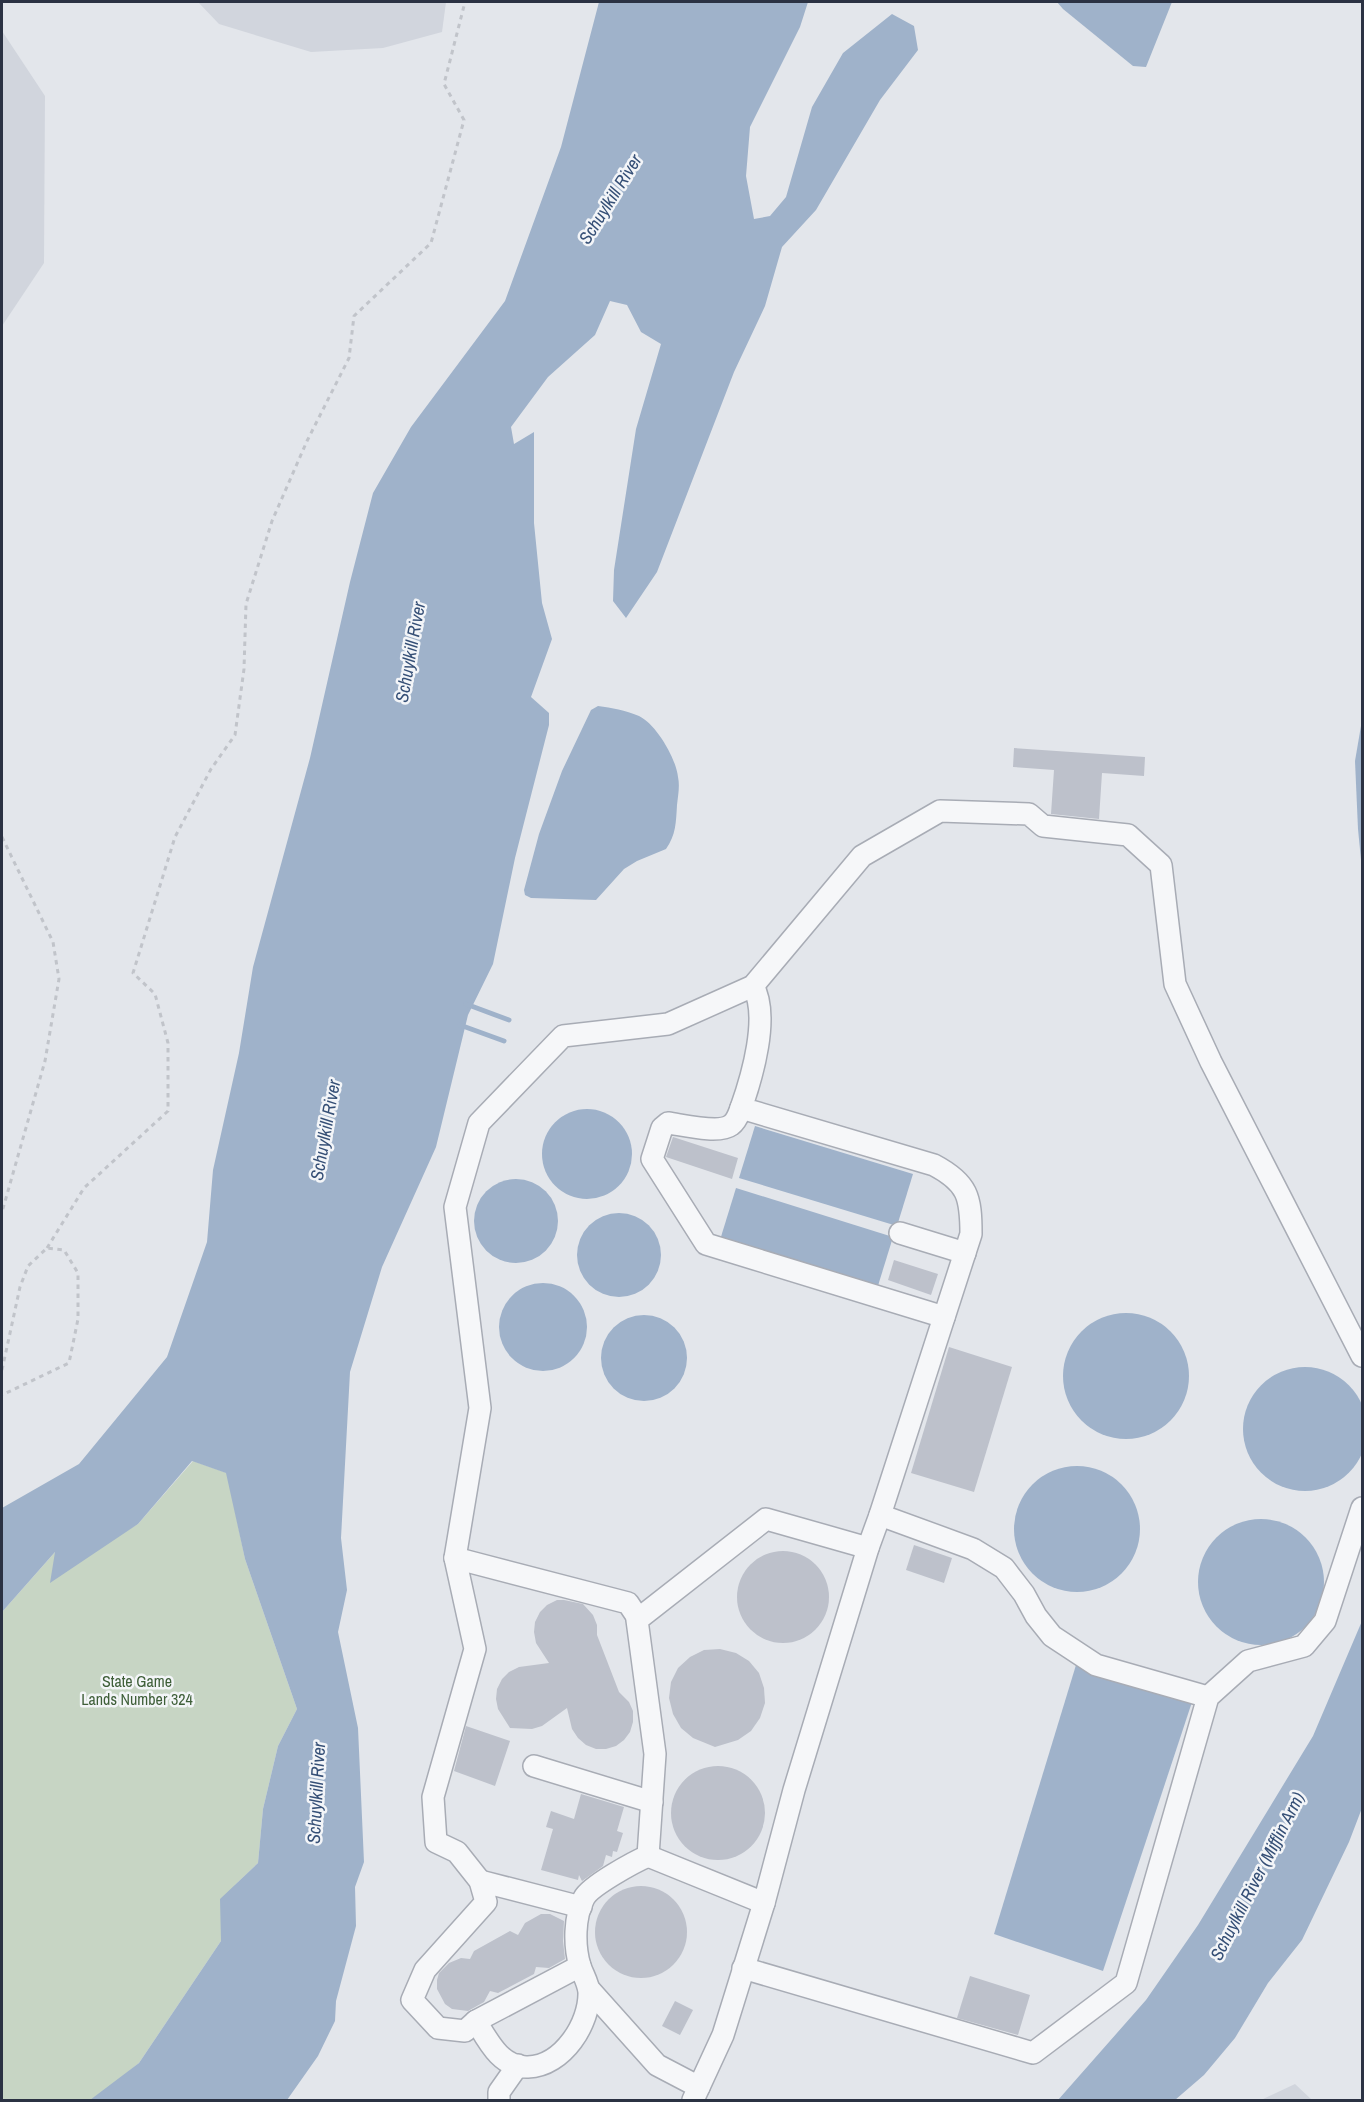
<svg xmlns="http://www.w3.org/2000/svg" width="1364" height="2102" viewBox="0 0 1364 2102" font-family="'Archivo Narrow',sans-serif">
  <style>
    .built { fill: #d1d5dd }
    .green { fill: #c7d5c4 }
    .water { fill: #9fb2ca }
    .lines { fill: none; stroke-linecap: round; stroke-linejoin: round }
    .stream { stroke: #9fb2ca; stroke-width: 5 }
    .building { fill: #bdc1cb }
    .minor-casing { stroke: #a8acb5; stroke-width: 24 }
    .path { stroke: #c1c4ca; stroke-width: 3; stroke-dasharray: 4.5 4.5; stroke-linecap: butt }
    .minor { stroke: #f6f7f9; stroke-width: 21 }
    .labels { text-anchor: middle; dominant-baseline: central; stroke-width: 5; stroke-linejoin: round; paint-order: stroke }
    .park-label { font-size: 16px; fill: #3e5e38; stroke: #f3f5f8 }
    .water-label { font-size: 18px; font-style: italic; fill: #354f76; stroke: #f3f5f8 }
  </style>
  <rect width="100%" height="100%" fill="#e3e6eb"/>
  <g class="built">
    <polygon points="198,2 446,2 442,32 383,48 311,52 219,24"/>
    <polygon points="2,31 45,96 44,263 2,326"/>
    <polygon points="1295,2084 1312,2100 1261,2100"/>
  </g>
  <polygon class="green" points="193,1461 227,1473 245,1559 297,1709 278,1746 263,1809 258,1863 235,1885 221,1929 221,1941 139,2063 102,2093 90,2100 2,2100 2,1612 56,1551 52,1575 138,1524"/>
  <g class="water">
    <polygon points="599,2 808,2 800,27 750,127 746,176 754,219 770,216 786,197 812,107 843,53 892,14 914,26 918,50 880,100 816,210 782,247 765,306 734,372 657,572 626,618 613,601 614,570 636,429 661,344 641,332 627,305 610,301 595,335 548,377 511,427 514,444 534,432 534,523 542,603 552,639 531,697 549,713 549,725 515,858 493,964 468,1015 436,1147 382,1267 350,1372 341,1538 347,1590 338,1632 358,1728 364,1862 355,1887 356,1926 336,2001 335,2021 318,2056 287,2100 90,2100 139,2063 221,1941 220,1899 258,1863 263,1809 278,1746 297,1709 245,1559 226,1473 192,1461 138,1524 50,1583 55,1552 2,1612 2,1508 79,1464 167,1357 207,1242 213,1170 239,1053 253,967 310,758 350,582 373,493 411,427 505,301 561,147"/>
    <polygon points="1057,2 1172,2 1146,67 1133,66 1063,9"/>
    <path d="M598,706C612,708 625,710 639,716C656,724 676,758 678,777C680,786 678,796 677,805C676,822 676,835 666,849L637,861L624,869L596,900L531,898L525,895L524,890L539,834L562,771L591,710Z"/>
    <polygon points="1362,720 1362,870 1358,829 1355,761"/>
    <circle cx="587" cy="1154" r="45"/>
    <polygon points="755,1126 913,1174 897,1226 739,1178"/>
    <circle cx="516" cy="1221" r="42"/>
    <polygon points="736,1188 893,1237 877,1289 720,1240"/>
    <circle cx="619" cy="1255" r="42"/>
    <circle cx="543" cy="1327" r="44"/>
    <circle cx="1126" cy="1376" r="63"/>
    <circle cx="644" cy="1358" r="43"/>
    <circle cx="1305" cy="1429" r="62"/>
    <circle cx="1077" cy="1529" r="63"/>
    <circle cx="1261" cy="1582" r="63"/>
    <polygon points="1362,1621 1362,1808 1349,1842 1302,1940 1268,1983 1235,2038 1204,2075 1175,2100 1058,2100 1146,2000 1198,1925 1313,1736"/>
    <polygon points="1076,1665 1192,1702 1103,1971 994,1934"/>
  </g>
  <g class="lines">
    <g class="stream">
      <polyline points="466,1004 509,1020"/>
      <polyline points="460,1025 504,1041"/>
    </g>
  </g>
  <g class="building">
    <polygon points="1014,748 1145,757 1144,776 1102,773 1099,819 1051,814 1054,770 1013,767"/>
    <polygon points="673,1137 738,1158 732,1179 666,1157"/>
    <polygon points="894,1260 938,1274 931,1295 888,1280"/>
    <polygon points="949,1347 1012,1367 974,1492 911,1473"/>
    <polygon points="914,1545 952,1558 944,1583 906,1570"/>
    <circle cx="783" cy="1597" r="46"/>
    <polygon points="557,1600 564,1600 583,1604 593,1615 597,1625 597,1635 619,1692 629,1702 633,1711 633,1722 630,1732 624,1740 616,1746 606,1749 596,1749 586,1745 578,1738 572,1729 567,1708 542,1726 532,1729 510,1728 498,1709 496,1699 497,1689 502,1679 509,1672 519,1667 549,1663 536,1643 534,1632 535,1622 540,1612 547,1605"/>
    <polygon points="720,1649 736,1653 749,1661 759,1673 764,1688 765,1703 760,1718 751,1731 738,1740 715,1747 693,1738 681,1728 673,1714 669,1698 671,1682 678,1668 690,1657 704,1650"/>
    <polygon points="466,1726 510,1741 495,1786 454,1771"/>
    <circle cx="718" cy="1813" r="47"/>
    <polygon points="581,1794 624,1807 617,1831 623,1833 617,1852 613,1851 612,1857 606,1855 603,1866 582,1881 579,1875 578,1880 541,1870 553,1829 546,1827 551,1811 574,1819"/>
    <circle cx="641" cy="1932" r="46"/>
    <polygon points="541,1914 550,1914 564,1921 563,1941 565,1959 549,1968 536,1967 534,1974 498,1993 490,1991 484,2002 468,2011 452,2009 445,2004 437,1989 437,1980 439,1973 449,1963 461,1958 470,1959 474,1951 510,1931 518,1935 525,1923"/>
    <polygon points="970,1976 1030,1995 1018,2035 957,2018"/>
    <polygon points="675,2001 693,2010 680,2035 662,2026"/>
  </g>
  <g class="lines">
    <g class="minor-casing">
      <g id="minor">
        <path d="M741,1108C739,1113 737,1121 731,1125C719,1134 683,1125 668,1123L662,1128L652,1159L706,1244L944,1317"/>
        <polyline points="900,1233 965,1253"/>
        <polyline points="880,1515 973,1549 1004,1568 1024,1594 1036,1616 1052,1636 1096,1665 1208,1697"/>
        <polyline points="455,1558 628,1603 638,1618"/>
        <polyline points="534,1766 652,1802"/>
        <polyline points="480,1881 581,1907"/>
        <polyline points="764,1903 648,1856 655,1754 637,1620 766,1519 868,1548"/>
        <polyline points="580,1966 476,2021 465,2031 438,2028 412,2000 425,1970 486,1902 480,1881 457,1852 436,1842 433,1797 475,1649 455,1558 480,1408 455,1207 479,1123 563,1036 668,1024 753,986 862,856 940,811 1029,814 1043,826 1128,835 1161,865 1175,984 1211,1062 1362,1356"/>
        <polyline points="743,1968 1033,2053 1126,1983 1208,1697 1248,1661 1304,1646 1325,1621 1362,1508"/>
        <polyline points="589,1989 657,2065 699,2087"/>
        <path d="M476,2021C488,2041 501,2068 528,2067C563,2066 590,2023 589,1992C588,1982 583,1975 580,1966C574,1946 574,1917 584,1898C590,1886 634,1862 648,1856"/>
        <polyline points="499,2100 499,2092 518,2065"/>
        <path d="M693,2100L723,2035L764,1903L794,1790L868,1548L880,1515L971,1234C971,1197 968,1183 934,1165L741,1108C752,1077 770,1016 753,986"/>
      </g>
    </g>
    <g class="path">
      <polyline points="2,837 53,942 59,979 45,1061 2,1212"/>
      <polyline points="47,1248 84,1188 168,1111 168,1043 155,994 133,973 175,837 211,769 235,735 244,669 246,604 272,521 307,441 349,358 354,316 431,243 464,120 444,84 465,2"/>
      <polyline points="2,1370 20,1287 28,1266 47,1248 64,1250 78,1273 78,1319 69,1363 2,1395"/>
    </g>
    <use href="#minor" class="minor"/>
  </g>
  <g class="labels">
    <g class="park-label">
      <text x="137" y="1681">State Game<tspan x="137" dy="18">Lands Number 324</tspan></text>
    </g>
    <g class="water-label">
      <text transform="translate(610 199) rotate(-58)">Schuylkill River</text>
      <text transform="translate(410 652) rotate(-80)">Schuylkill River</text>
      <text transform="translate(325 1130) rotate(-80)">Schuylkill River</text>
      <text transform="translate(316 1793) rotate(-87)">Schuylkill River</text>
      <text transform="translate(1257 1876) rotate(-63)">Schuylkill River (Mifflin Arm)</text>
    </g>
  </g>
  <rect width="1364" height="2102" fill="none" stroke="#2b3243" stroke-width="6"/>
</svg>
